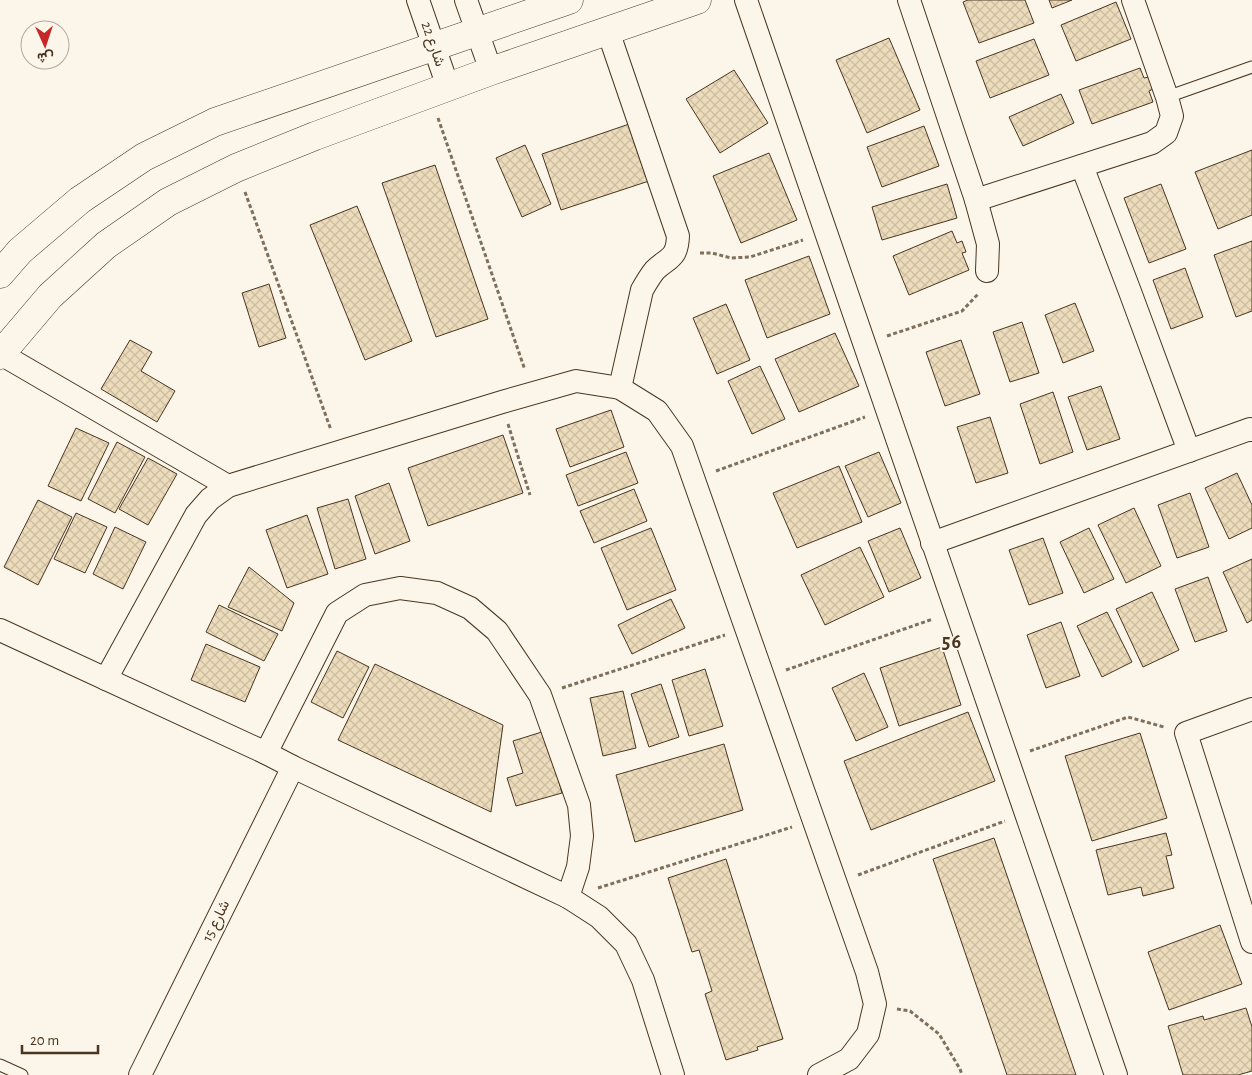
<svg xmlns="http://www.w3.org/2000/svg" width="1252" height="1075" viewBox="0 0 1252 1075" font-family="'Alegreya Sans',Vazirmatn,sans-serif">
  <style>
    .building { fill: url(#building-cross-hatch); stroke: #4a3520 }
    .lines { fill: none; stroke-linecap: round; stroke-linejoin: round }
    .lane-casing { stroke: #4a3520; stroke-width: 13 }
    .street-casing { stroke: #4a3520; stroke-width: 24 }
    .secondary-casing { stroke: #4a3520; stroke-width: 29 }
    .path { stroke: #7f6f5c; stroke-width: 3; stroke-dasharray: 4 2.5; stroke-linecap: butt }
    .lane { stroke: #fbf6e9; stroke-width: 11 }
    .street { stroke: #fbf6e9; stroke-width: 22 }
    .secondary { stroke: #fbf6e9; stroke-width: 28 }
    .labels { text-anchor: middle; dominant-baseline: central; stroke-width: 4; stroke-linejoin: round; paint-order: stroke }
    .street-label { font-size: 15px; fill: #4a3520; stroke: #fbf6e9 }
    .district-label { font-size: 20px; font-weight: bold; letter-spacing: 1px; fill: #4a3520; stroke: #fbf6e9 }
  </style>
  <defs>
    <pattern id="building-cross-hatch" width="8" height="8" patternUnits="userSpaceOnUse" patternTransform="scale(1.25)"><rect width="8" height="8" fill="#ecdcbc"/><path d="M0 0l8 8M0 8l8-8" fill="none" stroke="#ccbda1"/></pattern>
  </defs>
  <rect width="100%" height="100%" fill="#fbf6e9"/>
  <g class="building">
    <polygon points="968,0 1025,0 1034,23 979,43 963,2"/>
    <polygon points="1049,0 1072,0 1052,8"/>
    <polygon points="1116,2 1131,39 1076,61 1061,25"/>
    <polygon points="889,38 920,110 867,133 836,60"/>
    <polygon points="1034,39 1049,75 990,98 976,61"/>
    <polygon points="1140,68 1144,78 1149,77 1153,89 1149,91 1153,102 1092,124 1079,90"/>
    <polygon points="734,70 768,123 720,153 686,99"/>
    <polygon points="1061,94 1074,123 1023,146 1009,117"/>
    <polygon points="635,122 655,179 561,210 542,154"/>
    <polygon points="924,126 939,166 882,187 867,147"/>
    <polygon points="525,145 551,204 522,217 496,158"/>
    <polygon points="1252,150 1252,215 1218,229 1195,172"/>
    <polygon points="769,153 797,220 741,243 713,176"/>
    <polygon points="435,165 488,319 436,337 382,183"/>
    <polygon points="947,184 957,218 882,240 872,207"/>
    <polygon points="1161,184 1186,249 1149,263 1124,198"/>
    <polygon points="357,206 412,341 365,360 310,225"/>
    <polygon points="952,231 957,243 962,241 966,252 962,253 969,270 909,295 893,256"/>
    <polygon points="1252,241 1252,311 1236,317 1214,255"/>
    <polygon points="809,256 830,314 767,338 745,280"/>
    <polygon points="1185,268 1203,317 1171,329 1153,280"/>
    <polygon points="269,284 286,338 259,347 242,293"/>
    <polygon points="1075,303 1094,351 1063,363 1045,315"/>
    <polygon points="726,304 750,360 717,374 693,318"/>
    <polygon points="1022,322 1039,373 1010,382 993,332"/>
    <polygon points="835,333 859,386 799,412 775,359"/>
    <polygon points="130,340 152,352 141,371 175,391 157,422 101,389"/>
    <polygon points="961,340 980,394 945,406 926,352"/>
    <polygon points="760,366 785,419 752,434 728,381"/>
    <polygon points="1101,386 1120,439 1087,450 1068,397"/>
    <polygon points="1053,392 1073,452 1040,464 1020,404"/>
    <polygon points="611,410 624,447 570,467 556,429"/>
    <polygon points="990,417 1008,473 976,483 957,427"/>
    <polygon points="76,428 109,443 81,501 48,486"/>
    <polygon points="503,435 523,493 428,526 408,468"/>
    <polygon points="117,442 145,457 115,513 88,499"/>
    <polygon points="626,452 638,483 578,506 566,475"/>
    <polygon points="879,452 901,503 868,517 845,466"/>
    <polygon points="148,458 177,474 148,525 119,509"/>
    <polygon points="839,466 862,522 797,548 773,493"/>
    <polygon points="1237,473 1252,505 1252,528 1229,539 1205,488"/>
    <polygon points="389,483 410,541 375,554 355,496"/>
    <polygon points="634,489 647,521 594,543 580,511"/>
    <polygon points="1190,493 1209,547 1177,558 1158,505"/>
    <polygon points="348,499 366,559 335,569 317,508"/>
    <polygon points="38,500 72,517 38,585 4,567"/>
    <polygon points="1134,508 1161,566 1126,583 1098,525"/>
    <polygon points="76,513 107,527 85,573 54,559"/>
    <polygon points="307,515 328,574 287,588 266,530"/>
    <polygon points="115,527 146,542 123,589 93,574"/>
    <polygon points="651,528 676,590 627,610 601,548"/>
    <polygon points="900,528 921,578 889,592 868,541"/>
    <polygon points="1089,528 1114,579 1084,593 1060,542"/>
    <polygon points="1043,538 1063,593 1029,605 1009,550"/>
    <polygon points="860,547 884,597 825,625 801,575"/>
    <polygon points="1252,559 1252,620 1247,623 1223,572"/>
    <polygon points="249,567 294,603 282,631 228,607"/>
    <polygon points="1208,577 1227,631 1195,642 1175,589"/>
    <polygon points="1152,592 1179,650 1143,667 1116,609"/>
    <polygon points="671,599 685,628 632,654 618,625"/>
    <polygon points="219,605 278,634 264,661 206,632"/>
    <polygon points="1107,612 1132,662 1102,677 1077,626"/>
    <polygon points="1061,622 1080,676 1046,688 1027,635"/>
    <polygon points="206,644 260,667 245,702 191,680"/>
    <polygon points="942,647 961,705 899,726 880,668"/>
    <polygon points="337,651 369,667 343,718 311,702"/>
    <polygon points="375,664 503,725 491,812 338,740"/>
    <polygon points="705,669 723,726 689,736 672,680"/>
    <polygon points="864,673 888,727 856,741 832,688"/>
    <polygon points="661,684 679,737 649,747 631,694"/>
    <polygon points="623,691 636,748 603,756 590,698"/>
    <polygon points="968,712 995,781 871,830 844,761"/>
    <polygon points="545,731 562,793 516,806 507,778 523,773 513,741"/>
    <polygon points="1140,733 1167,818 1092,841 1065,756"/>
    <polygon points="724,744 743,810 635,842 616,775"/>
    <polygon points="1166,833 1172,855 1166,856 1174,888 1143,896 1141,887 1108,895 1096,850"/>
    <polygon points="994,838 1076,1075 1007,1075 933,859"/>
    <polygon points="726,859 783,1039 757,1047 758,1050 726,1060 705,994 712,991 699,950 692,952 668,878"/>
    <polygon points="1220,925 1242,984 1169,1010 1148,952"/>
    <polygon points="1246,1008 1252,1027 1252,1071 1238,1075 1183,1075 1168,1026 1203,1016 1204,1020"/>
  </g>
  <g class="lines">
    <g class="lane-casing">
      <g id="lane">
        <polyline points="1167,97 1252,67"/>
        <polyline points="0,1065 22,1075"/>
      </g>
    </g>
    <g class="street-casing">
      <g id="street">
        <polyline points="418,0 448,87"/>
        <polyline points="466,0 491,71"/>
        <polyline points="746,0 1116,1075"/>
        <polyline points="909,0 976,200 988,244 987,271"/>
        <path d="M608,31L678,236C677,259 669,257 655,270C650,276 646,283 642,290L620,388"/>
        <polyline points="1082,166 1129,289 1189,451"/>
        <polyline points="976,200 1152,143 1166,133 1172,116 1167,97 1133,0"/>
        <polyline points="1,354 228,486"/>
        <polyline points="932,543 1250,429 1252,430"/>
        <polyline points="0,630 266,753 293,767 568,897 599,917 626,944 643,980 673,1075"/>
        <polyline points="106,679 196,515 210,499 228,486 502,402 576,381 620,388 657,411 682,446 867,972 875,1004 868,1034 849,1059 819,1075"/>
        <polyline points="1252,709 1186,733 1252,942"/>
        <polyline points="266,753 337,613 365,595 400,588 437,593 470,608 497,631 540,695 579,805 582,836 578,867 568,897"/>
        <polyline points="140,1075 293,767"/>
      </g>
    </g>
    <g class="secondary-casing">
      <g id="secondary">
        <polyline points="0,274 20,251 80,200 144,157 215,122 569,0"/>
        <polyline points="0,355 50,296 106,245 168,202 236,168 315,136 491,71 697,0"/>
      </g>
    </g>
    <g class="path">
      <polyline points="438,118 525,370"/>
      <polyline points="245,192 331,430"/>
      <polyline points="700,253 712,253 731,258 750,257 803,240"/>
      <polyline points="887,336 962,311 979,293"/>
      <polyline points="508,424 530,495"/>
      <polyline points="716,471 865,417"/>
      <polyline points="786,670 933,619"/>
      <polyline points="562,688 725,635"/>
      <polyline points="1030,751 1128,717 1164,727"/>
      <polyline points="858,875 1005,821"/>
      <polyline points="598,888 792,827"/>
      <polyline points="897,1009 910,1011 939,1034 960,1069 962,1075"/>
    </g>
    <use href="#lane" class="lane"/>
    <use href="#street" class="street"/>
    <use href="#secondary" class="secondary"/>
  </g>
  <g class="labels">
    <g class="street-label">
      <text transform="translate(433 44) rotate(71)">شارع 22</text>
      <text transform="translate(216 921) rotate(-64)">شارع 15</text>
    </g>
    <g class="district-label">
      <text x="952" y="642">56</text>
    </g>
  </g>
  <g transform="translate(45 45) rotate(177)"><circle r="24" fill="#fbf6e9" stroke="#b4a999"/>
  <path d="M0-4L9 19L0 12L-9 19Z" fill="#c62828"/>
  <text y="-8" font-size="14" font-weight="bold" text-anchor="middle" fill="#4a3520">ش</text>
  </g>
  <path d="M22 1045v8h76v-8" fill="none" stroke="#4a3520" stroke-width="2.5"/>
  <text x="30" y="1045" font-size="15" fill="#4a3520" stroke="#fbf6e9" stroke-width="4" paint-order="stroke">20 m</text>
</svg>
